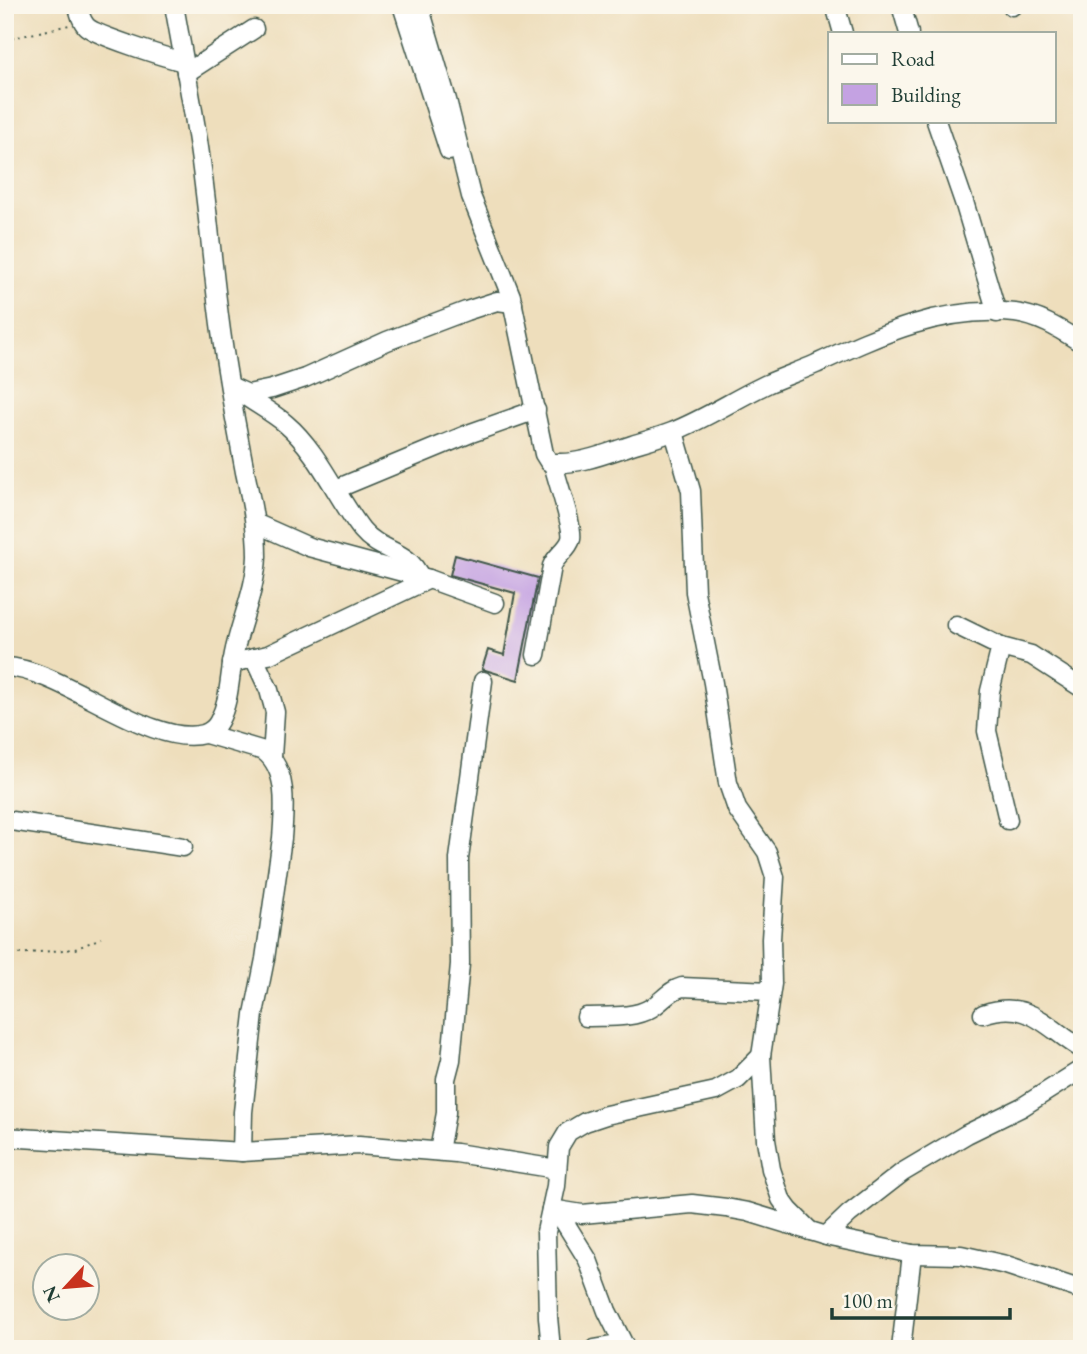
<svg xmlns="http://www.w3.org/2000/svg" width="1087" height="1354" viewBox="0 0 1087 1354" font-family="'EB Garamond',serif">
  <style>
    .building { fill: #c4a2e2 }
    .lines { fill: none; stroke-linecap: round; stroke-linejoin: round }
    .minor-casing { stroke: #3e5548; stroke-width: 21 }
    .path { stroke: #3e5548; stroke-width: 2; stroke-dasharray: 2 5; stroke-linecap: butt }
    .minor { stroke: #fff; stroke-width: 18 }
  </style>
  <rect width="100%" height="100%" fill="#fbf7ec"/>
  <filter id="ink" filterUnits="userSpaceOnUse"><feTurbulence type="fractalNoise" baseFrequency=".0143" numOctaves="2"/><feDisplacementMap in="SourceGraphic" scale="14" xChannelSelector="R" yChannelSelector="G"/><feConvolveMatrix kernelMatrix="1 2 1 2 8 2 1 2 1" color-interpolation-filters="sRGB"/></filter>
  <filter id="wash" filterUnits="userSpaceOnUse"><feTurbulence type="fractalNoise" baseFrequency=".00686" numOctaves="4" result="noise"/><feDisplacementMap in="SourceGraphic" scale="28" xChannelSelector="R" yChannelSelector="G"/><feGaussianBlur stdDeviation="1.57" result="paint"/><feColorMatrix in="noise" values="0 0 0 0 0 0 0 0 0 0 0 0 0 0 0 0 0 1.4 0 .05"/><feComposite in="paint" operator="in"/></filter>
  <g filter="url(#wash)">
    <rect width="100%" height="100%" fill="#eedebc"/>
    <g id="blocks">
      <polygon class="building" points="455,555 538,578 518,680 482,669 488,650 504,655 515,593 450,575"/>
    </g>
  </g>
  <g filter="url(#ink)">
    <use href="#blocks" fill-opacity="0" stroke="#3e5548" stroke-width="2"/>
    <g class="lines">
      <g class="minor-casing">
        <g id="minor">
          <path d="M78,5C79,12 81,20 86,26C94,35 168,58 184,62"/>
          <polyline points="402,5 449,151"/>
          <path d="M419,5L447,100L471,196L511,296L544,454L549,462C574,467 608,453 632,445C645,441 659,437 672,432C705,419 735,399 767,384C783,377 800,371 816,364C879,335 943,305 1015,313C1040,316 1061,330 1082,343"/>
          <polyline points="835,5 843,33"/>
          <polyline points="901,5 909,33"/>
          <polyline points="1012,6 1013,5"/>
          <polyline points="186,73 254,29"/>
          <polyline points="936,121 965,205 997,313"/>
          <polyline points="230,386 248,394 272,389 305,378 387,341 466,311 497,301 513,303"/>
          <path d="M241,393C256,404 272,412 286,424C318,451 337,498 362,530C381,553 408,549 420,577"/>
          <polyline points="674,432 691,491 695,592 713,683 728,783 737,809 767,852 775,877 771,939 772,984 761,1056 766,1140 771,1169 781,1199 789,1210 810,1231"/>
          <polyline points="336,489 471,433 536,410"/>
          <polyline points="255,523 309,547 429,579 495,603"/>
          <polyline points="956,625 1001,647 1031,655 1082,688"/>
          <polyline points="1001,647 990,691 987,731 1008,820"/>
          <path d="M536,655L552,566C556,555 568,550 571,539C574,528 556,478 553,463"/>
          <polyline points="254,658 269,690 275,712 272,757"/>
          <polyline points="232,663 268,655 429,579"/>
          <path d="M5,667C61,668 151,749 204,734C210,732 216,727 219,721C231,698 229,673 235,649C242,618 256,587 257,556C257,527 251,500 245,472C237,432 230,392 224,352C213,282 209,211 198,141C191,96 182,50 174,5"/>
          <path d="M206,734L264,751C289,770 284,811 282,838L265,959L254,1014L243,1112L242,1152"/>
          <polyline points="5,820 183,847"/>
          <path d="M983,1014C1030,998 1046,1028 1082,1049"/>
          <path d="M586,1017C606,1016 633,1019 651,1008C663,1001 668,991 682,987L770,991"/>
          <polyline points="5,1137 242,1152 359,1145 456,1153 557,1169"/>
          <polyline points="439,1151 446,1113 446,1079 451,1060 460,964 459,859 483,681"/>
          <polyline points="551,1209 582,1214 692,1204 726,1208 748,1212 830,1237 912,1254 961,1255 1006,1265 1082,1290"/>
          <polyline points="557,1210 588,1260 607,1311 626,1349"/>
          <polyline points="826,1236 849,1214 903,1172 967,1134 1022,1107 1082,1069"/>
          <polyline points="551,1349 548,1317 546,1232 556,1186 559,1147 568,1132 585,1122 606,1115 716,1091 738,1079 761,1056"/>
          <polyline points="594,1349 623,1344"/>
          <polyline points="901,1349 912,1254"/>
        </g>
      </g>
      <g class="path">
        <polyline points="5,40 69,25"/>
        <polyline points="5,955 75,949 101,938"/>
      </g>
      <use href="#minor" class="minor"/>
    </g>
  </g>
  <rect width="1087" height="1354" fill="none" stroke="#fbf7ec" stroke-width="28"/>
  <rect x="828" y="32" width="228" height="91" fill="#fbf7ec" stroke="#a3ada2" stroke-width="2"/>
  <rect x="842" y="54" width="35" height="10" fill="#ffffff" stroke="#a3ada2" stroke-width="2"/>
  <text x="891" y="66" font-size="21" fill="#1f3d34">Road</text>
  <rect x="842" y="84" width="35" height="21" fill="#c4a2e2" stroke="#a3ada2" stroke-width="2"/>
  <text x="891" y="102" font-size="21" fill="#1f3d34">Building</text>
  <g transform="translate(66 1287) rotate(244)"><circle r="33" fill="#fbf7ec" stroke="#a3ada2" stroke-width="2"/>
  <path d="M0-5L12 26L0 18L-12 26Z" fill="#c8321e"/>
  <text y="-10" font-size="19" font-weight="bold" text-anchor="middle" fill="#1f3d34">N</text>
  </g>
  <path d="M832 1308v10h178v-10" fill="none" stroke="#1f3d34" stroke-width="3.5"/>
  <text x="842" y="1308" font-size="21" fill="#1f3d34" stroke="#fbf7ec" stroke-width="5" paint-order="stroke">100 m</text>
</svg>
